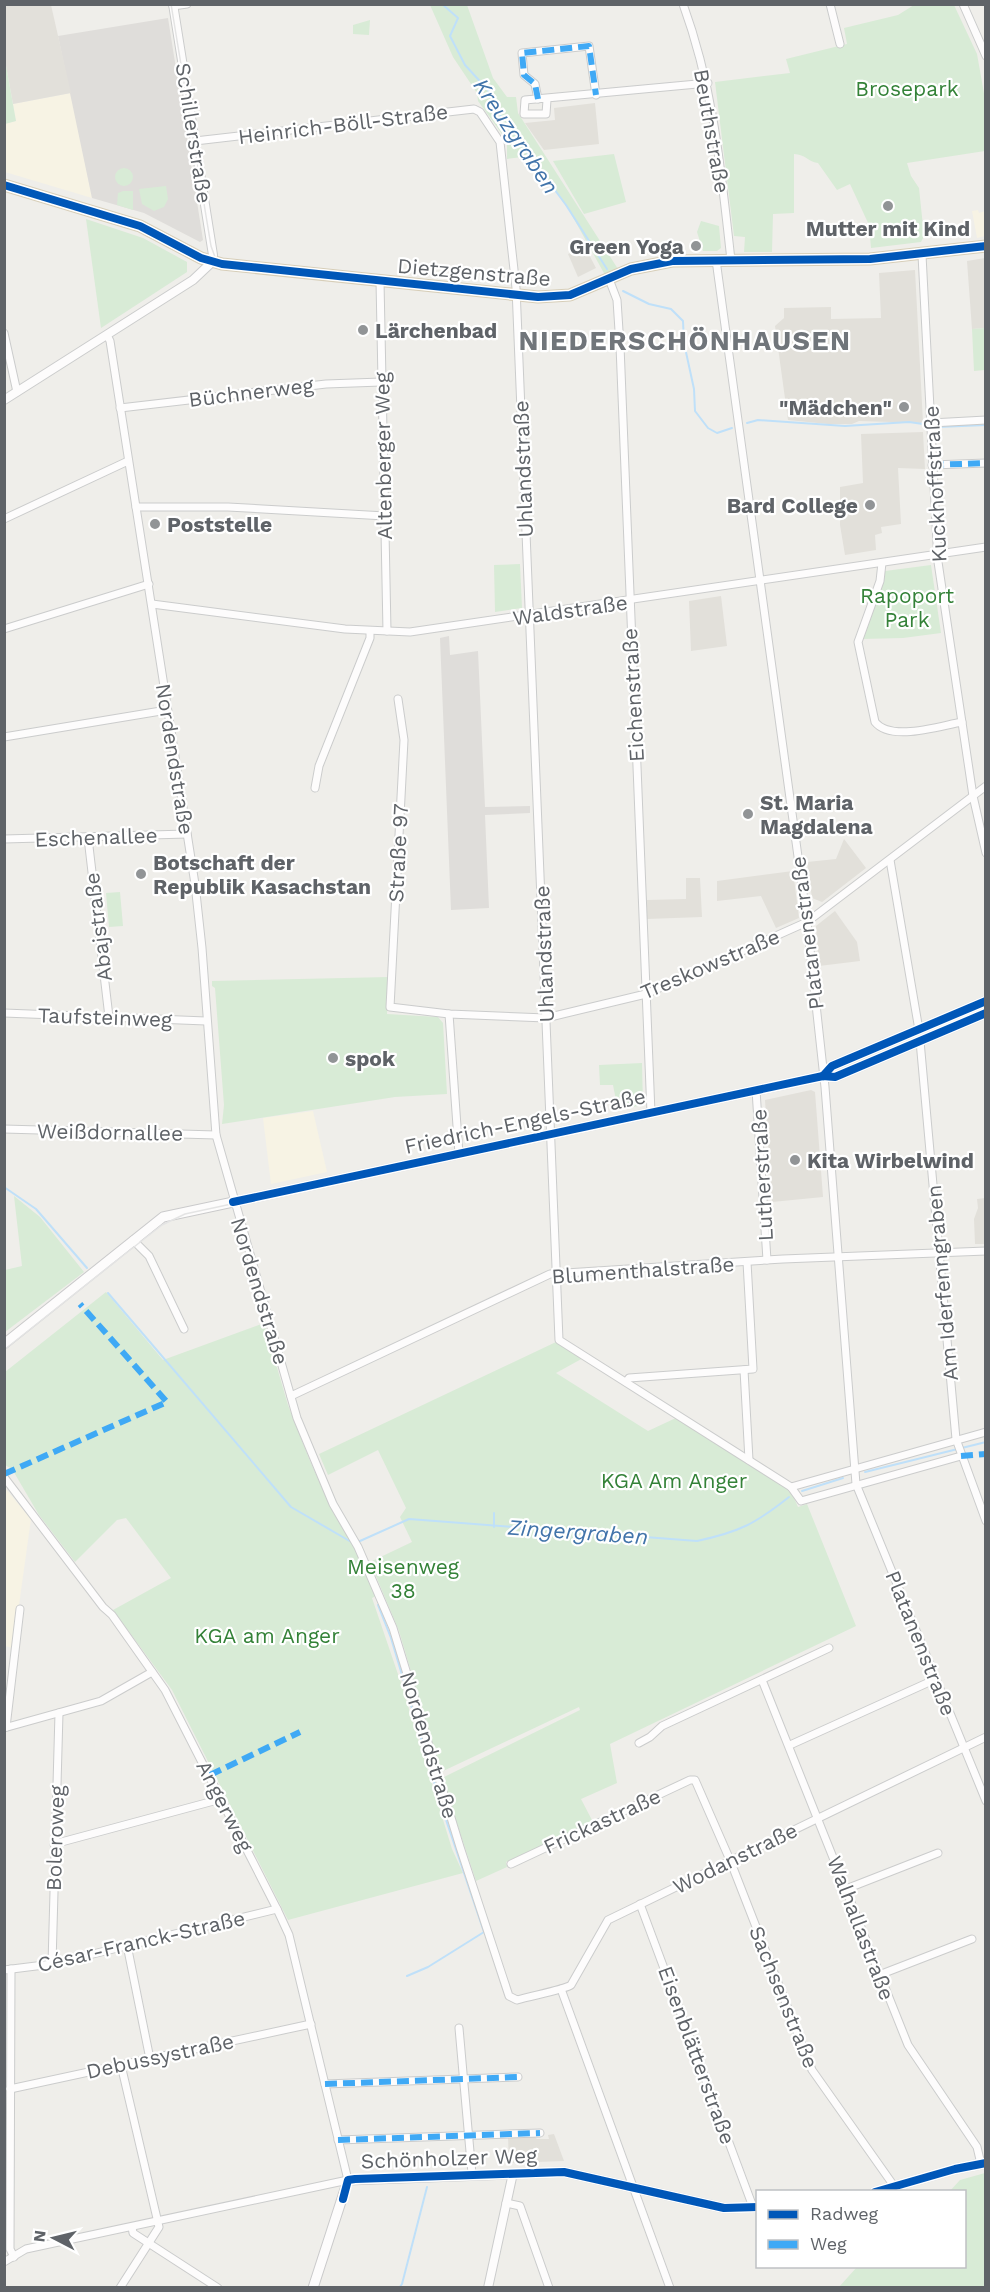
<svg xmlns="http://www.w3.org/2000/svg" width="990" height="2292" viewBox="0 0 990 2292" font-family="'Work Sans',sans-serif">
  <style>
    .commercial { fill: #f7f3e4 }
    .industrial { fill: #dfddda }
    .education { fill: #e2e0da }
    .green { fill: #d8ebd6 }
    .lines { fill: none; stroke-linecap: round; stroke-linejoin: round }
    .stream { stroke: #bfe0f9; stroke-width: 2 }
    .minor-casing { stroke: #cbcccc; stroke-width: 9 }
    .tertiary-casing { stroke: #cbcccc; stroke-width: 10 }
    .secondary-casing { stroke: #cacacb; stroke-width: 11 }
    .primary-casing { stroke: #d7ceb8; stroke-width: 13 }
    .minor { stroke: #fdfcfc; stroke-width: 7 }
    .tertiary { stroke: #fdfcfc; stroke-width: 8 }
    .secondary { stroke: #fdfcfc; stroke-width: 9 }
    .primary { stroke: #f4f2e9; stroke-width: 10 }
    .tram { stroke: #e4e4e4; stroke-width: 1.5 }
    .quiet { stroke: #3fa9f5; stroke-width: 6; stroke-dasharray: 12 6; stroke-linecap: butt }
    .cycleway-casing { stroke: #fff; stroke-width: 11 }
    .cycleway { stroke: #0057b8; stroke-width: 8 }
    .poi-dot { fill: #919496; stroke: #fff; stroke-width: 2 }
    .labels { text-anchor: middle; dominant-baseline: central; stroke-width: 4.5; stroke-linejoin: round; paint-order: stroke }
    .park-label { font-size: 21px; fill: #348238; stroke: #fff }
    .street-label { font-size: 21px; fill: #5f6368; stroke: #fff }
    .poi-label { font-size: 21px; font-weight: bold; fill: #5f6368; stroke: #fff; text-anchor: start }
    .water-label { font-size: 22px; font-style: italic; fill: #4174aa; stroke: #fff }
    .district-label { font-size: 27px; font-weight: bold; letter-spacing: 1.5px; fill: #70757a; stroke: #fff }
  </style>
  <rect width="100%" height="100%" fill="#efeeea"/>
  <g class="commercial">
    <polygon points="71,93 92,198 5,172 4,124 16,121 13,104"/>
    <polygon points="978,210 979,213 985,211 985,236 977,238 972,211"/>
    <polygon points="313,1111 327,1172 271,1184 263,1118"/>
    <polygon points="4,1487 31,1519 13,1648 5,1646"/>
  </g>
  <g class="industrial">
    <polygon points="168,18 203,240 200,242 144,213 92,198 58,36"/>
    <polygon points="449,636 450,655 478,651 485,807 530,806 530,813 485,815 489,908 451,910 440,638"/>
  </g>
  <g class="education">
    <polygon points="4,5 51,5 71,93 13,104 5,60"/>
    <polygon points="595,103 599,144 544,150 525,123 555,120 554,108"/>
    <polygon points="585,247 596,268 578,277 568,254"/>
    <polygon points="985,258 985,328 972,329 967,261"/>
    <polygon points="915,270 923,423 859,421 852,424 828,424 788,420 775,326 784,318 784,308 831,307 831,319 881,318 879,273"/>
    <polygon points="923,432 925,469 898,468 901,524 881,527 882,533 875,535 876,550 845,555 840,525 840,487 863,483 861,434"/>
    <polygon points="721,596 727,646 691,651 689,601"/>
    <polygon points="844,839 866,868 822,902 812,898 807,862 836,859"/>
    <polygon points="793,871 799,918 776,928 761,896 717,901 717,881"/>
    <polygon points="686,878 700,878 702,917 647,919 647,900 686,899"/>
    <polygon points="835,911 857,942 860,961 819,966 816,926"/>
    <polygon points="811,1090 815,1092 823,1197 772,1202 765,1100"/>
    <polygon points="985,1198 985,1244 975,1244 974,1219 978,1208 977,1199"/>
    <polygon points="554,2134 564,2161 509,2163 508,2137 534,2136 537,2139 549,2139 548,2135"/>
  </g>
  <g class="green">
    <polygon points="430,5 467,5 493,78 507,97 516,97 518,113 618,269 605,275 569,210 530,156 507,159 507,141 478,101 477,93 453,57"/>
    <path d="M914,5H954L977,54L985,99V151L907,163L911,176L919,188L924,236L921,242L871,248L869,225L850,184L837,190L818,163C810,163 805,154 794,154V213L773,214L772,252H744L745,237L734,236L715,82L790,73L786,59L847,44L844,28L898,15Z"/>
    <polygon points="370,20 369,35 353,34 353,25"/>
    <polygon points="5,60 16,121 5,124 4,124"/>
    <polygon points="614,154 626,202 584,214 553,161"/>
    <circle cx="124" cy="177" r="9"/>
    <polygon points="166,186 168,199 164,207 154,211 142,204 139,189"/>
    <polygon points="123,191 133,191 133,210 117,205 118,193"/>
    <polygon points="86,219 143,238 187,262 187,272 101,328"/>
    <polygon points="701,221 719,226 721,248 717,251 703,251 697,232"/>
    <polygon points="985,328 985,370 974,371 972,329"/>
    <polygon points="520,564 522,608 495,612 494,565"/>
    <polygon points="931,565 941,633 903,638 862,639 885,571"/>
    <polygon points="120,892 123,926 109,927 106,893"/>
    <polygon points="389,977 387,1014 438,1017 443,1023 447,1094 395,1097 222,1124 224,1105 215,988 212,986 212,981"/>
    <polygon points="929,1028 931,1034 846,1070 845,1068 835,1071 834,1068"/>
    <polygon points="642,1063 643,1105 618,1110 613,1085 600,1085 599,1065"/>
    <polygon points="14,1196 40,1217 84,1272 5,1332 5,1270 22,1266"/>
    <polygon points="106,1292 163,1360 264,1323 288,1405 310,1461 334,1514 357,1551 376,1596 372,1598 401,1683 452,1849 463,1873 288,1920 172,1690 113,1610 171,1578 126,1518 117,1520 75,1562 39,1515 12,1469 5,1465 5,1372"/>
    <polygon points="556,1342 585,1357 556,1373 648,1431 678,1417 789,1487 798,1507 807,1504 856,1626 610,1744 617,1783 581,1799 593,1822 506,1862 507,1867 476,1881 442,1778 580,1710 579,1707 441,1772 399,1631 370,1562 412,1542 400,1517 406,1508 378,1450 328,1475 319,1454"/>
    <polygon points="985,2173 985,2287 839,2287 857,2267 964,2266 964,2192 950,2191 960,2180"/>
  </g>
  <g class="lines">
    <g class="stream">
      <polyline points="442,4 458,18 450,36 465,65 488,90 501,117 512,124 517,139 566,205 607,269"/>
      <polyline points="623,291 649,304 671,309 683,321 684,343 694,389 695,411 708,428 717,433 732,428"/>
      <polyline points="747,423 758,420 845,426 909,422 923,424"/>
      <polyline points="938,427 986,425"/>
      <polyline points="4,1187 36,1209 87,1268"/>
      <polyline points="108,1293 291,1507 353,1543"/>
      <polyline points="865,1472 986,1442"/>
      <polyline points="802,1491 843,1478"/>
      <polyline points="494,1527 494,1513"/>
      <path d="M360,1541L409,1519L697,1541C739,1532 755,1524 789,1497"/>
      <polyline points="378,1605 391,1638 441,1805 484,1932 428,1967 407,1976"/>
      <polyline points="399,2288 402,2284 427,2187"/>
    </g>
    <g class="minor-casing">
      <g id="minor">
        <path d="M683,4C714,89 721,171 731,260"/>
        <polyline points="830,4 840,44"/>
        <polyline points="963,4 986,56"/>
        <polyline points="173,6 187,4"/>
        <polyline points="538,99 535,84 524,75 522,53 589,46 596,95"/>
        <polyline points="547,100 546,114 524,114 525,100 708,83"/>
        <polyline points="195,141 474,109 480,112 500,142 516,288 559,1340 791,1487 801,1501 961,1456"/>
        <polyline points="922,255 938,562 973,796 986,853"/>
        <polyline points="716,260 807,922 825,1087 856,1484 986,1801"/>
        <polyline points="609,279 617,300 620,346 651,1113"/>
        <polyline points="380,281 387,631"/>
        <polyline points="4,333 17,392"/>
        <path d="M107,335L110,341L195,884L202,948L216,1135L297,1418L333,1504L358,1547L393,1628L460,1847L509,1996L517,2000C529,1996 564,1990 571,1985L608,1920L986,1737"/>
        <polyline points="120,408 326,384 381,382"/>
        <polyline points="931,423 986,420"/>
        <polyline points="932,465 986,463"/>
        <polyline points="136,507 228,507 385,516"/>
        <polyline points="4,519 128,461"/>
        <path d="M882,563L880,581L858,642L875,722C891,742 939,726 962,722"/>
        <polyline points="152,604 345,629 410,632 986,547"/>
        <polyline points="4,629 149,584"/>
        <polyline points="398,699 404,740 390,1007 449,1014 546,1018 646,994 807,922 986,786"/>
        <polyline points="4,737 167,710"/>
        <polyline points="315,788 319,766 370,638 370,631"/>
        <polyline points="88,838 109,1017"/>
        <polyline points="4,839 187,834"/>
        <polyline points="890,860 919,1030"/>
        <polyline points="4,1013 206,1021"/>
        <polyline points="449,1014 459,1154"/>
        <polyline points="920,1041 956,1439 986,1521"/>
        <polyline points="756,1090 767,1260"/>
        <polyline points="4,1129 216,1135"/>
        <polyline points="133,1240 149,1256 184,1329"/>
        <polyline points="744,1370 749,1460"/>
        <polyline points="626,1382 629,1378 753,1369 747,1262"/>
        <polyline points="291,1396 550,1274 783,1259 986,1251"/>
        <polyline points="4,1477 103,1607 112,1615 165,1690 277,1909 289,1935 348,2180 26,2249 4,2262"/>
        <polyline points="791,1487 986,1432"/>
        <polyline points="762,1680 908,2045 977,2147 981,2164"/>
        <polyline points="6,1727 20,1609"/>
        <polyline points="4,1728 101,1701 152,1672"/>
        <polyline points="639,1743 650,1737 662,1726 829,1648"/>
        <polyline points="790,1745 936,1679"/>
        <polyline points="54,1844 221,1799"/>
        <polyline points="511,1864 690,1780 695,1780 730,1860 812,2070 894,2186"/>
        <polyline points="846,1889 938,1853"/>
        <polyline points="640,1904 753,2207"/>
        <polyline points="127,1945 150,2059"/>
        <polyline points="52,1964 59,1713"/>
        <polyline points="11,1969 10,2249 14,2257"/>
        <polyline points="4,1970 52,1964 277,1909"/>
        <polyline points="879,1975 972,1939"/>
        <polyline points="561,1989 670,2288"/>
        <polyline points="459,2028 472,2174"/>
        <polyline points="325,2084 518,2077"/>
        <polyline points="10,2089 311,2024"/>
        <polyline points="338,2140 540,2133"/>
        <polyline points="506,2203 520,2206 549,2288"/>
        <polyline points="132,2227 133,2233 218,2288"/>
        <polyline points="120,2288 159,2227 121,2065"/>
      </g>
    </g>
    <g class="tertiary-casing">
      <g id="tertiary">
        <polyline points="4,400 193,280 211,263 213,255 173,4"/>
        <polyline points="488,2288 513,2173"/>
      </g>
    </g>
    <g class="secondary-casing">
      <g id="secondary">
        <polyline points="823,1076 832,1066 986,1001"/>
        <polyline points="4,1344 163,1217 823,1076 835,1077 986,1013"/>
        <polyline points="875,2192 955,2169 986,2163"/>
        <polyline points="313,2288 348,2180 564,2172 724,2208 758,2207"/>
      </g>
    </g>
    <g class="primary-casing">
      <polyline id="primary" points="4,185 140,226 201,258 222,264 538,297 570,295 631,269 672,261 870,259 986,246"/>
    </g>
    <use href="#minor" class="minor"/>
    <use href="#tertiary" class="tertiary"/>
    <use href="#secondary" class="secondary"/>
    <use href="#primary" class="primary"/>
    <g class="tram">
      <path d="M171,4L211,246L215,257L226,265L550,299C590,298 622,268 662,264C721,258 781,263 840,262C889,262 938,255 986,248"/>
      <polyline points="111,1265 162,1225 185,1214 802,1082 851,1066 986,1007"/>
      <polyline points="4,1350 116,1261"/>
    </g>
    <g class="quiet">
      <polyline points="538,99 535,84 524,75 522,53 589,46 596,95"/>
      <polyline points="932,465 986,463"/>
      <polyline points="961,1456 986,1454"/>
      <polyline points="4,1474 167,1402 80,1304"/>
      <polyline points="210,1775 300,1732"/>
      <polyline points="325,2084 518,2077"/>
      <polyline points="338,2140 540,2133"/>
    </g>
    <g class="cycleway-casing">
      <g id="cycleway">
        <polyline points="4,185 140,226 201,258 222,264 538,297 570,295 631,269 672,261 870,259 986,246"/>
        <polyline points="823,1076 832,1066 986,1001"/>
        <polyline points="233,1202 823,1076 835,1077 986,1013"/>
        <polyline points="875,2192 955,2169 986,2163"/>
        <polyline points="343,2199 348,2180 355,2179 564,2172 724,2208 758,2207"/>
      </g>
    </g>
    <use href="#cycleway" class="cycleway"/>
  </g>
  <g class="poi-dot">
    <circle cx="888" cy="206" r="6"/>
    <circle cx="696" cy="246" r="6"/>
    <circle cx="363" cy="330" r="6"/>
    <circle cx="904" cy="407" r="6"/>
    <circle cx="870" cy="505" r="6"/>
    <circle cx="155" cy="524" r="6"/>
    <circle cx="748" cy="814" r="6"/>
    <circle cx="141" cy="874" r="6"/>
    <circle cx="333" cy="1058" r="6"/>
    <circle cx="795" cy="1160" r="6"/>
  </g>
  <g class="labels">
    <g class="park-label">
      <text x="907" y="88">Brosepark</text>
      <text x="907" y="595">Rapoport<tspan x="907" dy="24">Park</tspan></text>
      <text x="674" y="1480">KGA Am Anger</text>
      <text x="403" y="1566">Meisenweg<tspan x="403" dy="24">38</tspan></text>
      <text x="267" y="1635">KGA am Anger</text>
    </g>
    <g class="street-label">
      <text transform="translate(343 124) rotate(-7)">Heinrich-Böll-Straße</text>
      <text transform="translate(712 131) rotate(80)">Beuthstraße</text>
      <text transform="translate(194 133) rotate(81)">Schillerstraße</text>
      <text transform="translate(474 272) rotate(5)">Dietzgenstraße</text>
      <text transform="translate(251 392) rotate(-7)">Büchnerweg</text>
      <text transform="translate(383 456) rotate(-91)">Altenberger Weg</text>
      <text transform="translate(523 469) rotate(-92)">Uhlandstraße</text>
      <text transform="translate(935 484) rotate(-93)">Kuckhoffstraße</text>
      <text transform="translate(570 610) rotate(-8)">Waldstraße</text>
      <text transform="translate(633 695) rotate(-93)">Eichenstraße</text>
      <text transform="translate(175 759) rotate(81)">Nordendstraße</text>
      <text transform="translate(96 837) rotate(-2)">Eschenallee</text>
      <text transform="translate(398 853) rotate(-87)">Straße 97</text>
      <text transform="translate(98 927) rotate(-97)">Abajstraße</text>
      <text transform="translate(807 933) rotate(-97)">Platanenstraße</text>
      <text transform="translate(544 954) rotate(-92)">Uhlandstraße</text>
      <text transform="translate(710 964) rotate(-23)">Treskowstraße</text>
      <text transform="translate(105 1017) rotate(2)">Taufsteinweg</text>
      <text transform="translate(525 1121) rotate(-12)">Friedrich-Engels-Straße</text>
      <text transform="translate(110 1132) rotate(1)">Weißdornallee</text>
      <text transform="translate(762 1175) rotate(-93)">Lutherstraße</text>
      <text transform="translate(643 1270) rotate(-4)">Blumenthalstraße</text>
      <text transform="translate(942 1283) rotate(-95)">Am Iderfenngraben</text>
      <text transform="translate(260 1291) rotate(73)">Nordendstraße</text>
      <text transform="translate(921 1643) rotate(68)">Platanenstraße</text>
      <text transform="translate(429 1745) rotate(73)">Nordendstraße</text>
      <text transform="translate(225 1806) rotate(63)">Angerweg</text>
      <text transform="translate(602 1821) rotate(-25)">Frickastraße</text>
      <text transform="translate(55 1838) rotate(-88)">Boleroweg</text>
      <text transform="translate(735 1858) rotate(-26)">Wodanstraße</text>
      <text transform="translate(861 1928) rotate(69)">Walhallastraße</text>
      <text transform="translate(141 1941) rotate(-13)">César-Franck-Straße</text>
      <text transform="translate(784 1997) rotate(68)">Sachsenstraße</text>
      <text transform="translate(697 2055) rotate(70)">Eisenblätterstraße</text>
      <text transform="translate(160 2056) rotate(-12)">Debussystraße</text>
      <text transform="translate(449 2158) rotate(-2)">Schönholzer Weg</text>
    </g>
    <g class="poi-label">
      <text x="888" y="228" text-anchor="middle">Mutter mit Kind</text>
      <text x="684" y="246" text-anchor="end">Green Yoga</text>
      <text x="375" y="330">Lärchenbad</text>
      <text x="892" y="407" text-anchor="end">"Mädchen"</text>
      <text x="858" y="505" text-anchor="end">Bard College</text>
      <text x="167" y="524">Poststelle</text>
      <text x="760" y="802">St. Maria<tspan x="760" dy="24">Magdalena</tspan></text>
      <text x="153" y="862">Botschaft der<tspan x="153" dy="24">Republik Kasachstan</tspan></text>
      <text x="345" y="1058">spok</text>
      <text x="807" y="1160">Kita Wirbelwind</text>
    </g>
    <g class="water-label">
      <text transform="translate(516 136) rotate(56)">Kreuzgraben</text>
      <text transform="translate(578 1532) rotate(4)">Zingergraben</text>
    </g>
    <g class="district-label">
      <text x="685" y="341">NIEDERSCHÖNHAUSEN</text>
    </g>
  </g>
  <rect width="990" height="2292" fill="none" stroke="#5f6368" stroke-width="12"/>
  <rect x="756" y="2190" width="210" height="78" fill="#ffffff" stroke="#bfc1c3" stroke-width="1.5"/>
  <rect x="768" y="2210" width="30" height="9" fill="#0057b8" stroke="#bfc1c3" stroke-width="1.5"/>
  <text x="810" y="2220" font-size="18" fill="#5f6368">Radweg</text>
  <rect x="768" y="2240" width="30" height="9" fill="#3fa9f5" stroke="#bfc1c3" stroke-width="1.5"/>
  <text x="810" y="2250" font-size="18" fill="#5f6368">Weg</text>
  <g transform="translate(54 2238) rotate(277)" stroke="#ffffff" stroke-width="4.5" paint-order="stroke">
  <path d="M0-4.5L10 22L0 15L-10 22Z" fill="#5f6368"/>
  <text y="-9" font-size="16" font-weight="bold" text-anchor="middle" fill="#5f6368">N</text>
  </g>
</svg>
